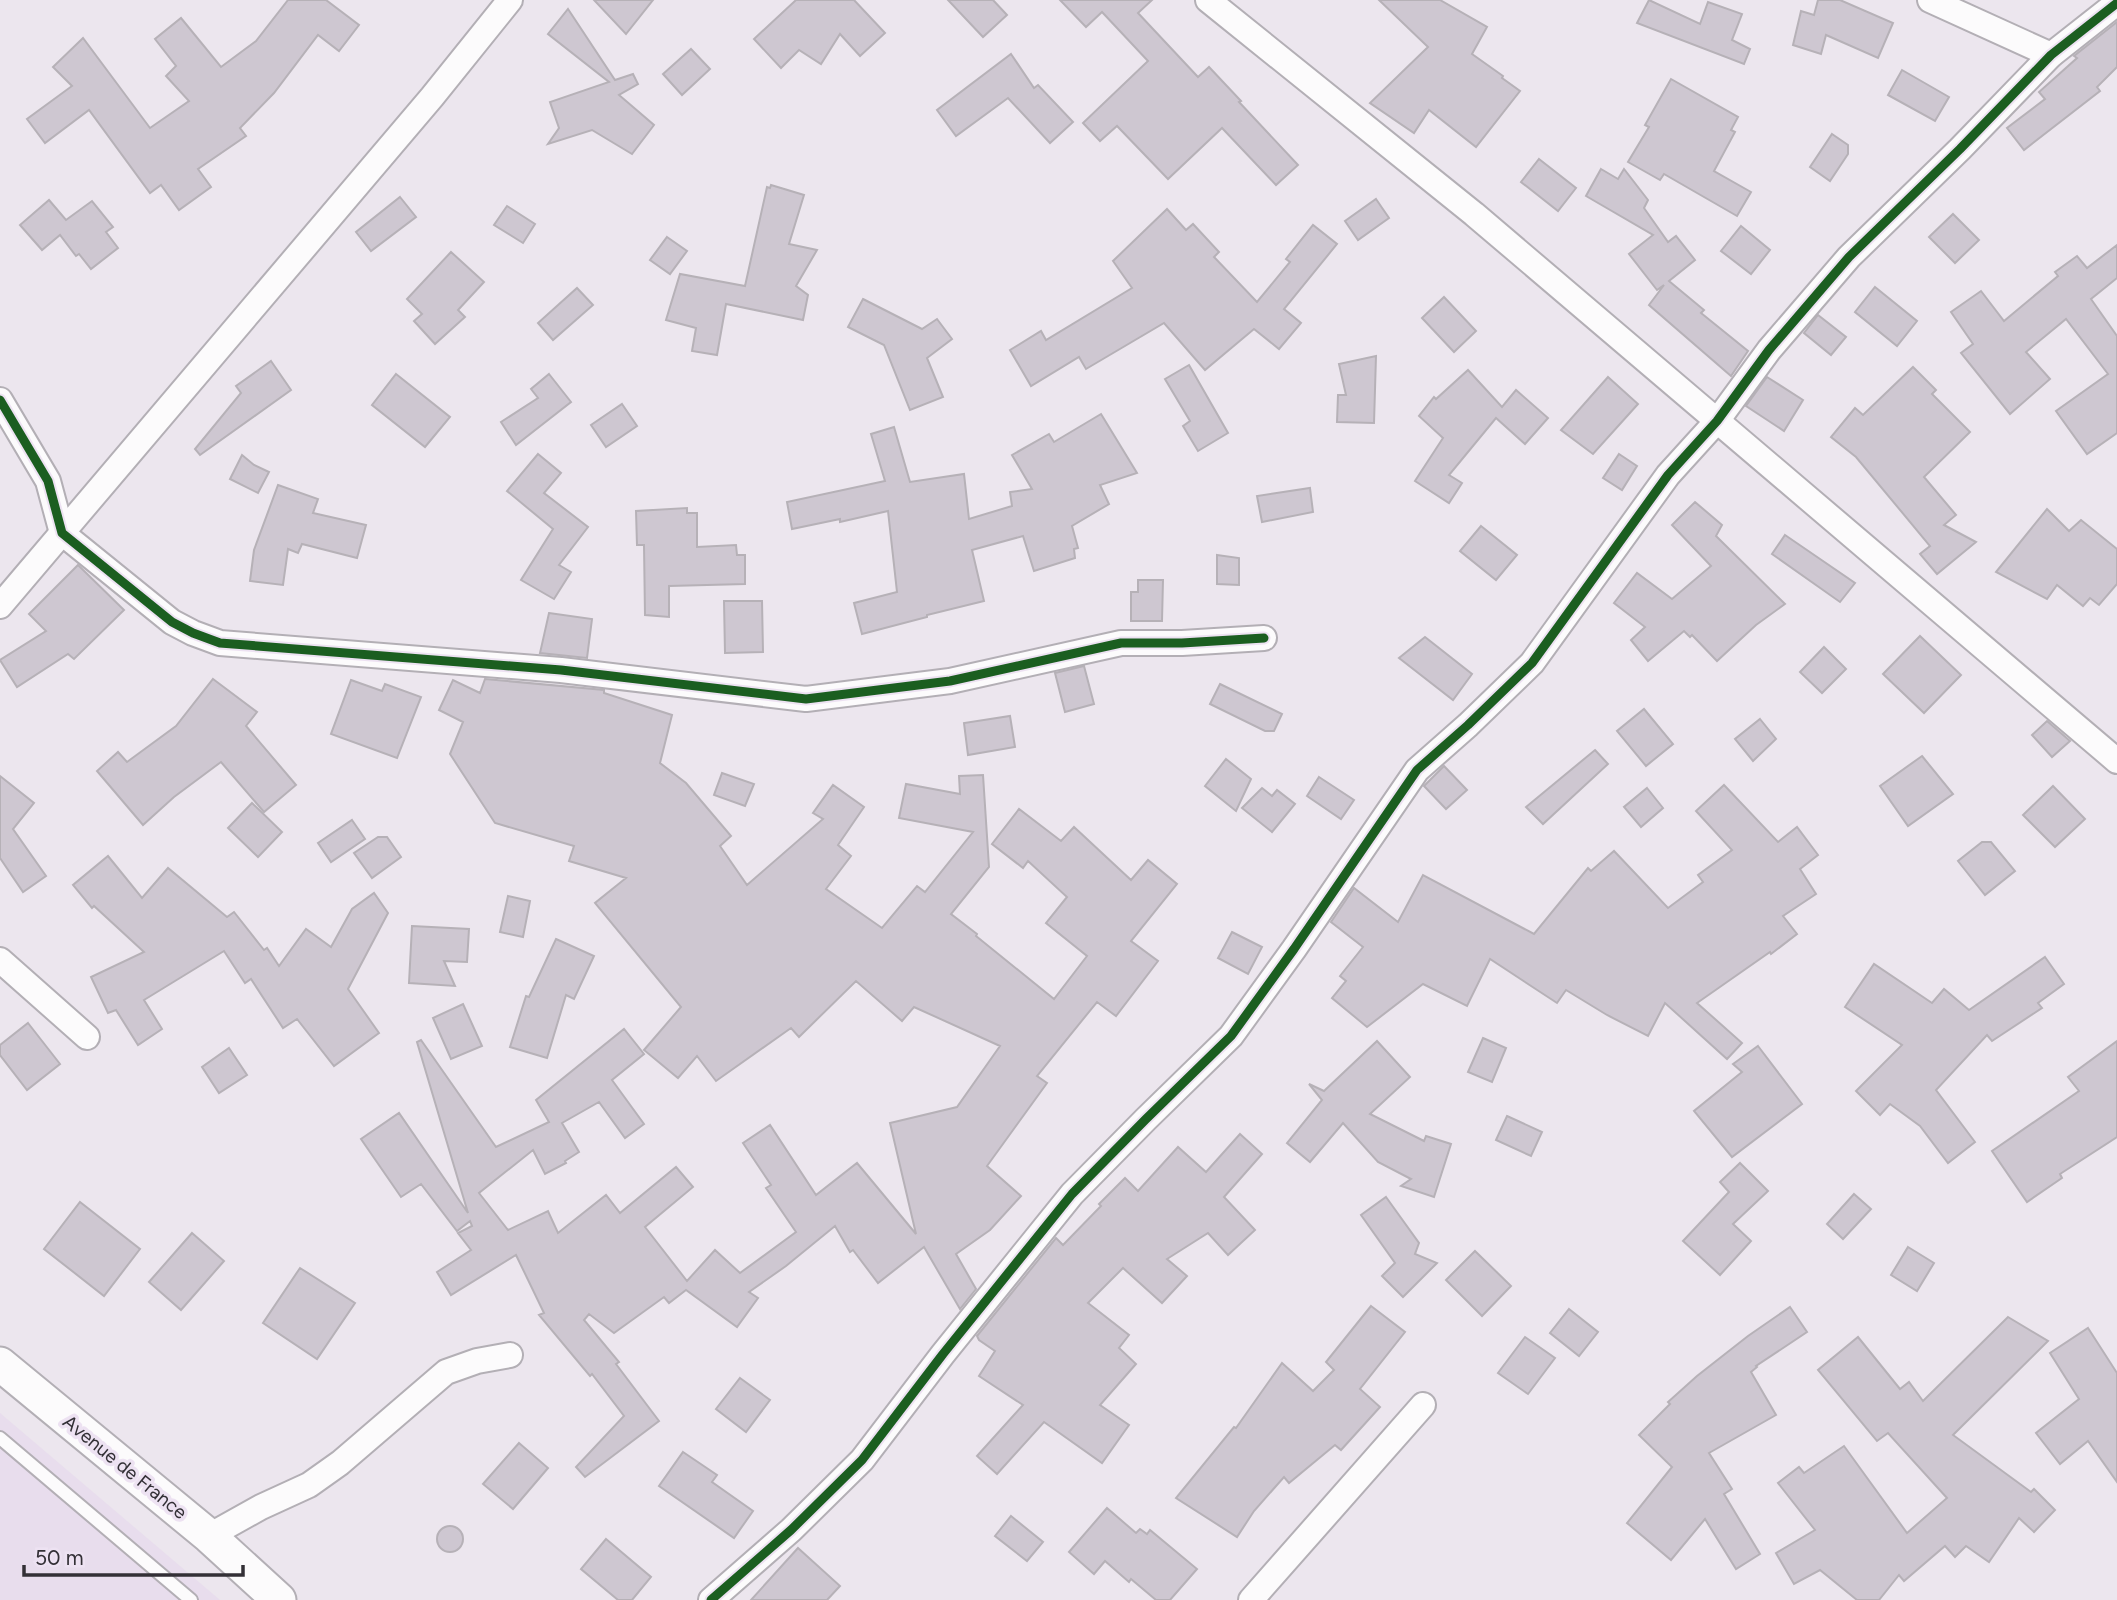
<svg xmlns="http://www.w3.org/2000/svg" width="2117" height="1600" viewBox="0 0 2117 1600" font-family="Figtree,sans-serif">
  <style>
    .built { fill: #e8dded }
    .building { fill: #cec7d1; stroke: #b6b1b7; stroke-width: 2 }
    .lines { fill: none; stroke-linecap: round; stroke-linejoin: round }
    .lane-casing { stroke: #b3afb5; stroke-width: 16 }
    .street-casing { stroke: #b3afb5; stroke-width: 28 }
    .secondary-casing { stroke: #b3afb5; stroke-width: 37 }
    .lane { stroke: #fcfbfc; stroke-width: 12 }
    .street { stroke: #fcfbfc; stroke-width: 24 }
    .secondary { stroke: #fcfbfc; stroke-width: 33 }
    .cycleway-casing { stroke: #ede2f2; stroke-width: 13 }
    .cycleway { stroke: #1b5e20; stroke-width: 9 }
    .labels { text-anchor: middle; dominant-baseline: central; stroke-width: 7; stroke-linejoin: round; paint-order: stroke }
    .street-label { font-size: 19px; fill: #333036; stroke: #ede2f2 }
  </style>
  <rect width="100%" height="100%" fill="#ece6ee"/>
  <polygon class="built" points="0,1413 220,1600 0,1600"/>
  <g class="building">
    <polygon points="288,0 326,0 359,25 339,51 318,35 274,93 240,128 246,136 198,169 211,187 179,210 161,185 150,193 89,110 45,143 27,119 72,86 53,67 83,38 150,128 189,101 166,76 176,66 155,39 181,18 221,67 256,41"/>
    <polygon points="594,0 653,0 626,34"/>
    <polygon points="796,0 854,0 885,33 860,56 840,34 821,64 799,50 781,68 754,39"/>
    <polygon points="948,0 993,0 1007,15 983,37"/>
    <polygon points="1060,0 1152,0 1138,13 1198,77 1209,67 1241,101 1239,102 1298,165 1276,185 1222,128 1168,179 1117,126 1100,141 1083,123 1148,61 1102,12 1086,27"/>
    <polygon points="1379,0 1440,0 1487,27 1472,54 1503,76 1502,78 1520,91 1476,147 1429,110 1414,133 1370,103 1428,47"/>
    <polygon points="1649,0 1700,24 1708,2 1742,14 1732,40 1750,49 1744,64 1637,23"/>
    <polygon points="1818,0 1840,0 1893,23 1878,58 1826,35 1821,54 1793,45 1801,11 1814,15"/>
    <polygon points="568,9 615,80 633,74 638,84 619,95 654,125 632,154 592,130 548,144 559,128 550,102 609,82 548,34"/>
    <polygon points="2117,22 2117,67 2097,87 2100,91 2024,150 2007,128 2045,99 2039,92 2077,58 2074,56"/>
    <polygon points="691,49 710,69 682,95 663,74"/>
    <polygon points="1011,54 1034,88 1038,85 1073,122 1050,143 1008,98 956,136 937,110"/>
    <polygon points="1902,70 1949,97 1935,121 1888,95"/>
    <polygon points="1671,79 1738,117 1731,130 1735,132 1714,171 1751,192 1737,216 1664,174 1660,180 1628,162 1649,127 1645,125"/>
    <polygon points="1832,134 1848,145 1848,154 1830,181 1810,167"/>
    <polygon points="1539,159 1576,188 1558,211 1521,182"/>
    <polygon points="1601,169 1618,179 1624,169 1648,200 1644,208 1668,242 1676,236 1695,260 1669,281 1704,310 1701,313 1748,351 1731,376 1649,305 1664,285 1657,290 1629,254 1653,235 1586,196"/>
    <polygon points="771,185 804,195 789,244 817,250 796,286 808,295 803,320 726,304 717,355 692,351 696,328 666,320 680,274 745,286 767,187 770,188"/>
    <polygon points="400,197 416,217 371,251 356,232"/>
    <polygon points="1376,199 1389,218 1358,240 1345,221"/>
    <polygon points="49,200 66,220 92,201 113,227 106,232 118,248 91,269 79,254 76,256 60,235 42,250 20,225"/>
    <polygon points="507,206 535,224 523,243 494,225"/>
    <polygon points="1167,209 1186,230 1193,224 1219,252 1214,257 1257,302 1290,262 1286,259 1313,225 1337,244 1284,309 1301,323 1279,349 1254,329 1205,370 1164,323 1086,369 1079,357 1031,386 1010,350 1041,331 1046,340 1132,288 1113,261"/>
    <polygon points="1953,214 1979,240 1955,263 1929,237"/>
    <polygon points="1741,226 1770,250 1751,274 1721,251"/>
    <polygon points="667,237 687,251 670,274 650,260"/>
    <polygon points="2117,245 2117,278 2091,299 2117,336 2117,433 2087,454 2056,411 2108,374 2066,319 2026,352 2050,379 2010,414 1961,353 1973,344 1951,312 1981,291 2004,321 2058,276 2055,272 2077,256 2087,268"/>
    <polygon points="451,252 484,282 458,310 465,317 435,344 414,321 422,314 407,299"/>
    <polygon points="1875,287 1917,321 1897,346 1855,312"/>
    <polygon points="577,288 593,305 553,340 538,323"/>
    <polygon points="1444,297 1476,331 1454,352 1422,318"/>
    <polygon points="863,299 922,329 937,319 952,339 927,358 943,397 910,410 884,345 848,327"/>
    <polygon points="1818,315 1846,337 1831,355 1804,333"/>
    <polygon points="1376,356 1374,423 1337,422 1338,395 1346,395 1339,364"/>
    <polygon points="271,361 291,390 200,455 195,449 241,393 236,386"/>
    <polygon points="1189,365 1228,433 1198,451 1183,426 1190,421 1165,379"/>
    <polygon points="1913,367 1936,390 1932,394 1970,432 1924,477 1956,515 1944,525 1976,542 1937,574 1920,554 1930,546 1856,457 1831,437 1855,408 1863,415"/>
    <polygon points="1468,370 1502,407 1516,390 1548,418 1525,444 1496,418 1449,475 1462,483 1449,503 1415,481 1443,438 1419,416 1434,397 1436,399"/>
    <polygon points="396,374 450,417 425,447 372,405"/>
    <polygon points="549,374 571,402 516,445 501,422 538,398 531,389"/>
    <polygon points="1608,377 1638,404 1593,454 1561,430"/>
    <polygon points="1767,377 1803,400 1784,431 1746,406"/>
    <polygon points="622,404 637,426 606,447 591,425"/>
    <polygon points="1101,414 1137,473 1100,485 1109,504 1072,526 1078,548 1074,549 1075,558 1034,571 1023,536 972,550 984,601 927,615 927,617 862,634 854,603 897,592 888,511 840,522 840,519 792,529 787,502 885,481 871,434 894,427 910,482 964,474 969,519 1012,506 1010,492 1032,489 1012,455 1049,434 1054,442"/>
    <polygon points="538,454 561,473 544,493 588,527 559,565 571,572 554,599 521,580 553,529 507,491"/>
    <polygon points="1619,454 1637,466 1622,490 1603,478"/>
    <polygon points="242,455 254,465 269,472 258,493 230,479"/>
    <polygon points="278,485 318,499 313,513 366,525 357,558 302,544 298,553 288,549 283,585 250,581 254,550"/>
    <polygon points="1310,488 1313,512 1262,522 1257,496"/>
    <polygon points="1695,502 1722,525 1716,536 1785,604 1756,625 1717,661 1692,635 1690,637 1684,631 1648,661 1631,640 1645,627 1614,603 1637,573 1672,599 1711,566 1672,525"/>
    <polygon points="687,508 687,513 697,513 697,547 736,545 737,555 745,555 745,584 669,586 669,617 645,615 644,545 637,545 636,511"/>
    <polygon points="2047,509 2069,531 2081,520 2117,549 2117,584 2099,605 2090,598 2083,606 2057,585 2047,599 1996,572"/>
    <polygon points="1481,526 1517,555 1496,580 1460,551"/>
    <polygon points="1785,535 1855,583 1840,602 1772,554"/>
    <polygon points="1217,555 1239,558 1239,585 1217,584"/>
    <polygon points="78,565 124,610 74,659 68,654 17,687 0,660 46,631 29,614"/>
    <polygon points="1138,580 1163,580 1162,621 1131,621 1131,592 1138,592"/>
    <polygon points="724,601 762,601 763,652 725,653"/>
    <polygon points="549,613 592,619 587,658 540,653"/>
    <polygon points="1920,636 1961,675 1924,713 1883,674"/>
    <polygon points="1425,637 1472,674 1453,700 1399,658"/>
    <polygon points="1824,647 1846,669 1822,693 1800,672"/>
    <polygon points="1084,666 1094,704 1065,712 1055,673"/>
    <polygon points="213,679 257,712 246,726 296,785 264,812 221,762 174,797 143,825 97,771 118,752 127,762 176,726"/>
    <polygon points="485,679 604,690 604,693 672,715 660,763 686,783 731,836 720,846 747,885 823,819 813,813 833,785 864,807 838,845 851,856 826,889 882,928 917,886 925,892 973,832 899,818 906,784 960,794 959,776 983,775 989,867 951,914 977,934 976,936 1054,999 1087,956 1046,923 1067,897 1028,861 1023,868 992,844 1019,809 1061,841 1074,827 1131,880 1148,860 1177,884 1131,941 1158,961 1116,1016 1097,1002 1037,1076 1047,1083 987,1166 1021,1196 990,1230 956,1254 976,1289 960,1309 924,1247 878,1283 853,1250 850,1252 835,1226 786,1266 749,1292 758,1298 737,1327 686,1290 669,1303 664,1297 614,1333 589,1314 584,1320 619,1362 616,1364 659,1421 585,1477 576,1467 624,1416 592,1374 590,1376 539,1315 544,1313 516,1255 451,1295 437,1272 471,1250 458,1233 472,1226 470,1221 457,1231 421,1184 401,1197 361,1139 399,1113 468,1213 417,1042 421,1040 496,1147 549,1122 536,1100 624,1029 644,1054 612,1080 644,1124 625,1138 599,1102 562,1123 579,1152 565,1161 566,1163 545,1174 533,1150 479,1193 508,1230 548,1211 558,1233 606,1195 620,1213 676,1167 693,1187 645,1227 687,1281 715,1250 740,1273 796,1232 766,1188 771,1185 743,1143 770,1125 816,1195 857,1163 916,1234 890,1123 957,1107 1000,1046 914,1007 902,1021 856,981 799,1037 791,1028 716,1081 697,1056 678,1078 644,1050 681,1007 595,903 626,878 569,861 574,846 495,823 450,754 463,722 439,710 453,680 480,693"/>
    <polygon points="351,680 382,691 385,684 421,697 397,758 331,734"/>
    <polygon points="1220,684 1282,714 1274,731 1265,731 1210,704"/>
    <polygon points="1644,709 1673,744 1646,766 1617,731"/>
    <polygon points="1010,716 1015,747 968,755 964,723"/>
    <polygon points="1760,719 1776,739 1753,761 1735,739"/>
    <polygon points="2047,721 2070,741 2052,757 2032,735"/>
    <polygon points="1595,750 1608,764 1543,824 1526,807"/>
    <polygon points="1922,756 1953,794 1908,826 1880,786"/>
    <polygon points="1226,759 1251,779 1236,811 1205,786"/>
    <polygon points="1444,766 1467,790 1446,809 1424,786"/>
    <polygon points="722,773 754,784 745,806 714,795"/>
    <polygon points="0,776 34,803 13,829 46,876 23,892 0,858"/>
    <polygon points="1319,777 1354,800 1341,819 1307,796"/>
    <polygon points="1724,785 1778,842 1797,827 1818,855 1800,869 1816,894 1783,916 1797,934 1771,954 1770,952 1697,1003 1742,1043 1727,1059 1665,1003 1648,1036 1607,1015 1566,990 1557,1003 1490,959 1467,1006 1423,984 1367,1027 1332,998 1346,981 1340,976 1363,947 1331,922 1354,888 1398,922 1423,875 1534,934 1588,868 1591,871 1614,851 1668,908 1703,882 1698,875 1732,850 1696,811"/>
    <polygon points="2053,786 2085,819 2055,847 2023,815"/>
    <polygon points="1262,788 1272,796 1277,790 1295,804 1272,832 1242,808"/>
    <polygon points="1647,788 1663,808 1641,827 1624,807"/>
    <polygon points="252,803 282,832 258,857 228,828"/>
    <polygon points="352,820 365,839 331,862 318,843"/>
    <polygon points="378,837 387,837 401,857 372,878 354,853"/>
    <polygon points="1982,842 1991,842 2015,871 1985,895 1958,861"/>
    <polygon points="108,856 142,898 168,868 227,917 234,912 264,950 267,948 279,966 306,929 331,947 352,909 374,893 388,913 348,989 379,1033 334,1066 297,1019 283,1028 251,979 245,983 224,951 144,1000 162,1029 138,1045 116,1010 108,1013 91,977 144,952 94,906 92,908 73,885"/>
    <polygon points="508,896 530,901 523,937 500,932"/>
    <polygon points="412,926 469,929 467,962 444,961 455,986 409,983"/>
    <polygon points="1232,932 1262,947 1248,974 1218,958"/>
    <polygon points="556,939 594,956 574,999 566,995 547,1058 510,1047 526,996 529,997"/>
    <polygon points="2045,957 2064,984 2038,1003 2042,1008 1992,1041 1987,1035 1936,1090 1975,1142 1948,1163 1920,1126 1890,1104 1880,1115 1856,1091 1902,1045 1845,1007 1874,964 1932,1003 1944,989 1969,1010"/>
    <polygon points="463,1004 482,1046 451,1059 433,1018"/>
    <polygon points="28,1023 60,1064 27,1090 0,1055 0,1045"/>
    <polygon points="1483,1038 1506,1048 1492,1082 1468,1072"/>
    <polygon points="1377,1041 1410,1077 1370,1114 1424,1141 1426,1136 1451,1144 1434,1197 1401,1186 1411,1179 1378,1162 1343,1123 1310,1162 1287,1143 1322,1100 1309,1084 1324,1091"/>
    <polygon points="2117,1041 2117,1137 2060,1174 2062,1178 2027,1202 1992,1151 2079,1091 2068,1077"/>
    <polygon points="1758,1046 1802,1104 1732,1157 1694,1111 1742,1072 1733,1064"/>
    <polygon points="229,1048 247,1075 219,1093 202,1067"/>
    <polygon points="1507,1116 1542,1132 1531,1156 1496,1140"/>
    <polygon points="1240,1134 1262,1154 1224,1197 1255,1230 1228,1255 1208,1233 1167,1259 1187,1276 1162,1303 1123,1268 1088,1303 1129,1335 1119,1348 1136,1364 1100,1405 1129,1425 1102,1463 1044,1422 997,1474 977,1456 1023,1405 979,1376 995,1351 979,1340 977,1336 1056,1238 1063,1245 1101,1206 1099,1204 1125,1178 1138,1191 1178,1147 1206,1172"/>
    <polygon points="1740,1163 1768,1191 1733,1224 1751,1241 1720,1275 1683,1241 1729,1192 1720,1182"/>
    <polygon points="1854,1194 1871,1209 1843,1239 1827,1224"/>
    <polygon points="1386,1197 1419,1243 1415,1254 1437,1263 1403,1297 1382,1276 1395,1263 1361,1215"/>
    <polygon points="80,1202 140,1249 104,1296 44,1249"/>
    <polygon points="192,1233 224,1261 181,1310 149,1282"/>
    <polygon points="1908,1247 1934,1263 1917,1291 1891,1275"/>
    <polygon points="1475,1251 1511,1286 1482,1316 1446,1280"/>
    <polygon points="300,1268 355,1303 317,1359 263,1323"/>
    <polygon points="1371,1306 1405,1332 1360,1389 1380,1407 1341,1450 1335,1445 1289,1483 1284,1477 1254,1511 1237,1537 1176,1498 1234,1427 1236,1428 1282,1363 1313,1391 1334,1370 1326,1362"/>
    <polygon points="1790,1307 1807,1332 1756,1366 1757,1367 1751,1372 1776,1415 1709,1453 1732,1489 1724,1494 1760,1554 1736,1569 1705,1519 1671,1560 1627,1523 1672,1467 1639,1435 1670,1404 1668,1402 1697,1376 1748,1336"/>
    <polygon points="1569,1309 1598,1332 1579,1356 1550,1333"/>
    <polygon points="2008,1317 2048,1341 1953,1435 2031,1492 2034,1489 2055,1510 2034,1532 2019,1518 1989,1562 1966,1546 1955,1557 1945,1546 1904,1581 1899,1575 1879,1600 1857,1600 1820,1570 1794,1584 1776,1553 1815,1530 1778,1483 1799,1467 1804,1473 1844,1446 1907,1533 1947,1498 1888,1433 1877,1441 1818,1370 1858,1337 1900,1389 1909,1382 1923,1401"/>
    <polygon points="2088,1328 2117,1373 2117,1482 2088,1441 2060,1464 2036,1433 2079,1399 2050,1353"/>
    <polygon points="1525,1337 1555,1358 1528,1394 1498,1373"/>
    <polygon points="740,1378 770,1400 746,1432 716,1409"/>
    <polygon points="519,1443 548,1468 513,1509 483,1484"/>
    <polygon points="683,1452 717,1475 712,1482 753,1511 734,1538 659,1486"/>
    <polygon points="1107,1508 1136,1533 1140,1529 1147,1534 1150,1530 1197,1569 1170,1600 1156,1600 1131,1579 1129,1582 1105,1561 1094,1574 1069,1552"/>
    <polygon points="1011,1516 1043,1542 1027,1561 995,1536"/>
    <circle cx="450" cy="1539" r="13"/>
    <polygon points="606,1539 651,1577 632,1600 618,1600 581,1569"/>
    <polygon points="798,1548 840,1586 827,1600 751,1600"/>
  </g>
  <g class="lines">
    <g class="lane-casing">
      <polyline id="lane" points="0,1438 191,1600"/>
    </g>
    <g class="street-casing">
      <g id="street">
        <polyline points="1208,0 1474,214 2117,761"/>
        <polyline points="1930,0 2051,55"/>
        <polyline points="0,400 48,481 62,533 172,622 193,633 220,643 561,670 806,699 950,681 1121,643 1182,643 1264,638"/>
        <polyline points="0,606 432,97 510,0"/>
        <polyline points="0,960 87,1037"/>
        <polyline points="209,1536 261,1507 309,1485 340,1463 446,1372 477,1361 510,1355"/>
        <polyline points="711,1600 791,1530 862,1460 943,1354 1072,1194 1146,1119 1231,1036 1294,949 1417,770 1468,725 1532,663 1668,475 1717,421 1769,350 1849,257 1960,149 2051,55 2117,3"/>
        <polyline points="1251,1600 1423,1405"/>
      </g>
    </g>
    <g class="secondary-casing">
      <polyline id="secondary" points="0,1364 209,1536 279,1600"/>
    </g>
    <use href="#lane" class="lane"/>
    <use href="#street" class="street"/>
    <use href="#secondary" class="secondary"/>
    <g class="cycleway-casing">
      <g id="cycleway">
        <polyline points="0,400 48,481 62,533 172,622 193,633 220,643 561,670 806,699 950,681 1121,643 1182,643 1264,638"/>
        <polyline points="711,1600 791,1530 862,1460 943,1354 1072,1194 1146,1119 1231,1036 1294,949 1417,770 1468,725 1532,663 1668,475 1717,421 1769,350 1849,257 1960,149 2051,55 2117,3"/>
      </g>
    </g>
    <use href="#cycleway" class="cycleway"/>
  </g>
  <g class="labels">
    <g class="street-label">
      <text transform="translate(125 1467) rotate(39)">Avenue de France</text>
    </g>
  </g>
  <path d="M24 1565v10h219v-10" fill="none" stroke="#333036" stroke-width="3.5"/>
  <text x="35" y="1565" font-size="21" fill="#333036" stroke="#ede2f2" stroke-width="5" paint-order="stroke">50 m</text>
</svg>
